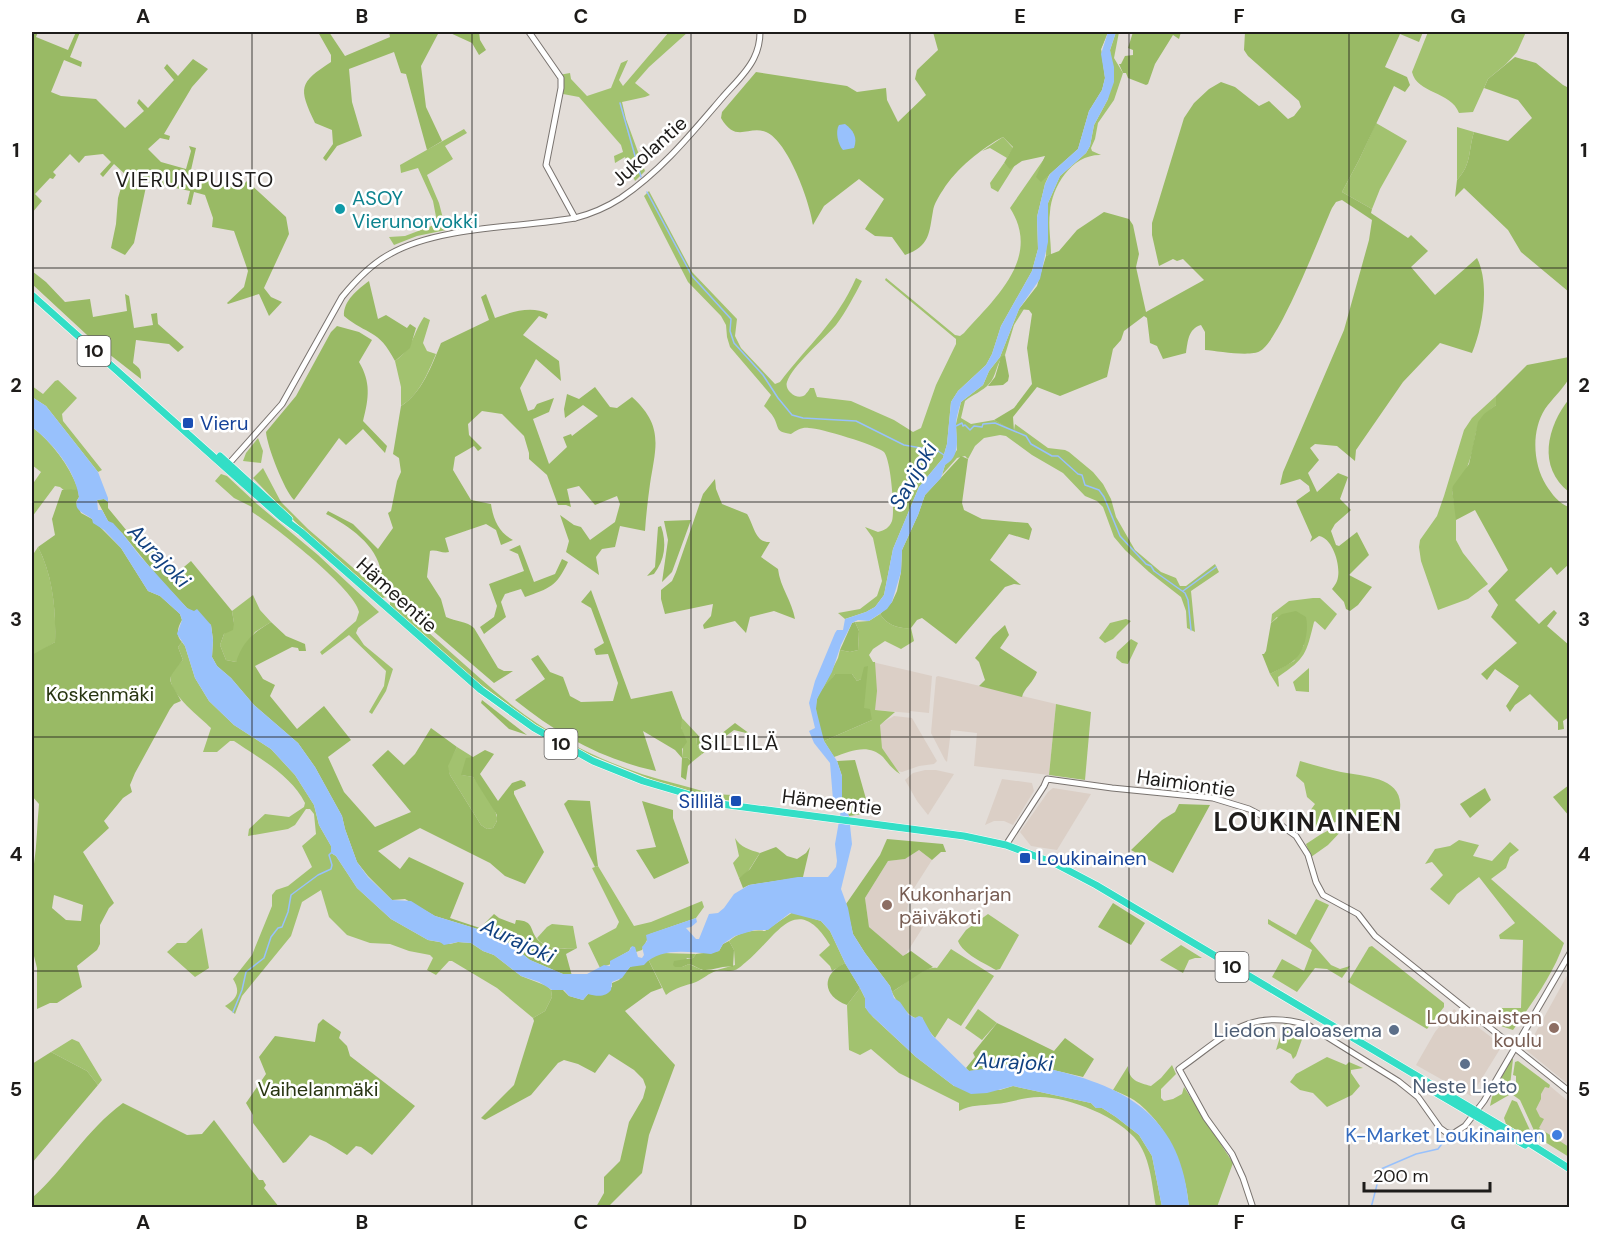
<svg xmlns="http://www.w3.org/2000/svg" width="1601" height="1239" viewBox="0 0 1601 1239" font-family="'DM Sans',sans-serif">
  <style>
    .built { fill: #dbcfc6 }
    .green { fill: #a2c26f }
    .forest { fill: #99ba65; fill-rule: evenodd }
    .water { fill: #98c1fc }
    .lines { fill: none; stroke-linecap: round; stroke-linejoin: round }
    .stream { stroke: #98c1fc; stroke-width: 1.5 }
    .tertiary-casing { stroke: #79736f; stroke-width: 7 }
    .trunk-casing { stroke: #fff; stroke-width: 8 }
    .tertiary { stroke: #fff; stroke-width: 5 }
    .trunk { stroke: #33dec6; stroke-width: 7 }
    .grid { fill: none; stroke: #1e1c1a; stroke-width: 1.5; stroke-opacity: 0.55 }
    .culture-dot { fill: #0f9aa8; stroke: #fff; stroke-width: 2 }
    .transit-dot { fill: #1a4fb4; stroke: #fff; stroke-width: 2 }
    .education-dot { fill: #8d6e63; stroke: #fff; stroke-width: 2 }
    .service-dot { fill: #5c6f8a; stroke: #fff; stroke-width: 2 }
    .shop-dot { fill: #3f7fe0; stroke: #fff; stroke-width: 2 }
    .labels { text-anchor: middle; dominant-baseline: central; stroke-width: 5; stroke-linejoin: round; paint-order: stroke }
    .shield { fill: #fff; stroke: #62605f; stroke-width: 1.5 }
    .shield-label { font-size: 18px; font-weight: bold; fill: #1e1c1a }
    .street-label { font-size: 20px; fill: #1e1c1a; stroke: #fff }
    .culture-label { font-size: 20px; fill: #0d838f; stroke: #fff; text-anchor: start }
    .transit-label { font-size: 20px; fill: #164399; stroke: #fff; text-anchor: start }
    .park-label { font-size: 20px; fill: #283511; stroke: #fff }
    .education-label { font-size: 20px; fill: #785e54; stroke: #fff; text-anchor: start }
    .service-label { font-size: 20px; fill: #4e5e75; stroke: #fff; text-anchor: end }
    .shop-label { font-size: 20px; fill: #366cbe; stroke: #fff; text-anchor: end }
    .neighbourhood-label { font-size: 21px; letter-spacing: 1.5px; fill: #1e1c1a; stroke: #fff }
    .water-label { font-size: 21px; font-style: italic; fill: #114180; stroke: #fff }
    .district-label { font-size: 26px; font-weight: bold; letter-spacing: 1.5px; fill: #1e1c1a; stroke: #fff }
    .neatline { fill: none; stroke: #1e1c1a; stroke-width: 2 }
    .grid-label { font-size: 20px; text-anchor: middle; font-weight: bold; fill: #1e1c1a }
  </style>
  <rect width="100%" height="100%" fill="#e3ddd8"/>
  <g class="built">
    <polygon points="868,661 932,676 929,713 910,711 910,713 864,709"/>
    <polygon points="938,676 1056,704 1049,775 974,766 977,733 951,730 947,762 945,760 931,733 936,677"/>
    <polygon points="894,716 912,718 937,761 934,764 919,766 902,772 897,771 878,751 855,739"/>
    <polygon points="925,770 936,770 954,774 928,815 917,801 905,780 913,773"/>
    <polygon points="1002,779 1032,783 1034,791 1013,825 1004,821 994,821 985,825"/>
    <polygon points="1053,788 1091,794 1057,850 1031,846 1020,832 1048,792"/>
    <polygon points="919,850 932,860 909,896 907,912 925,924 904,957 869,927 865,898 888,861 905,859"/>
    <polygon points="1569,972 1569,1085 1526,1050"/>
    <polygon points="1454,1009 1491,1037 1500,1049 1471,1096 1416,1065 1435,1032"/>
    <polygon points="1538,1076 1569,1102 1569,1155 1541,1138 1535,1122"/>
  </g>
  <g class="green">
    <polygon points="669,32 688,32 649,67 635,83 650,95 645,97 622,102 626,119 645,171 635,181 625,157 615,163 614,156 623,152 621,145 579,97 563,94 559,75 570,73 571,79 587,96 611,88 621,63 628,60 619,80 623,86"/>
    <path d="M1108,32L1101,49L1102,58L1045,184L1037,217L1038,249L1032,271L1001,326L992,354L986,365L958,391L951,402L947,444L943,458L919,487L893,549L884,595L875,607L866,612L845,619L838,613L860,609L877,596L882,581L873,538L865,527L878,532C885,530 889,528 892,521C895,512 891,460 884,452C876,445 820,428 809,428C802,427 797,430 791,434C775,431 780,430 774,418C772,414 767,409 764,406L771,395L730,347L727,337L726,325L721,316L688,282L644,196L649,191L692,272L737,319L735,336L741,348L775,384L780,382C808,345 837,322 856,278L862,281C854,296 846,312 836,325C824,339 792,366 787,382C784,390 797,401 805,395C805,395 810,389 810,388H814L817,397L851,401L894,420L913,432L921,428L936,385L956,344V339L885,280L886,278L955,335L960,336L964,333C995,298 1042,258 1010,208L1046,156Z"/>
    <path d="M1116,32H1119L1114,58L1123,73L1114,100L1098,123L1095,139L1091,148L1092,151L1101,155C1072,154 1052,186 1050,212C1048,226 1051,241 1051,255L1046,256L1048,203L1060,176L1086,153L1090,146L1094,125L1108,99L1111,60L1110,50Z"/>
    <path d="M1428,32H1526L1517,52L1506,64L1488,79L1473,112L1459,113C1451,91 1417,94 1412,72Z"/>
    <polygon points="1376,123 1407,141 1380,189 1372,209 1342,192 1359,160"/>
    <path d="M1457,127L1474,132C1468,151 1472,164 1457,180Z"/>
    <polygon points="464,129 467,133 445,146 453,159 427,175 439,203 446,230 417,236 394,245 389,237 405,236 434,225 437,222 433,201 418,168 401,173 400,165"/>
    <polygon points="1003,137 1013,148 1007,158 990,148 982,151"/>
    <polygon points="1004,163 1010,168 1015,165 998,192 991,188 990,183"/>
    <path d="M1019,309H1024L1014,325L1005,355C996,361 997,376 989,384C983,391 972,395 965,401L961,418L971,424L994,420L1014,430L1015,424L1048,448L1065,450L1069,452L1093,472L1103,484L1111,499L1116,517L1135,550L1161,572L1176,578L1180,586H1186L1215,564L1219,572L1191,591L1195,632L1187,628L1186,611L1181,597L1149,572L1125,550L1114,537L1103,507L1097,501L1085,496L1063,473L1032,455L1006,436L1000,435L984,438L975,446L968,459L965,456L957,458L942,475L945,465L957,450L956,424L961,402L983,385L989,371L1000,357Z"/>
    <path d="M424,317L430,320L423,343L427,351L436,354C428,373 419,395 401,406V387L395,361C414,347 412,335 424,317Z"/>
    <polygon points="58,380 77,398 62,414 63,421 102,470 98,472 46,406 32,397 32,386 43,394 55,381"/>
    <path d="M1496,396V405C1470,425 1479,435 1469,462C1466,472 1458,482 1452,490L1456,513V540L1463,553L1488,584L1468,599L1438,610L1421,561L1419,547L1420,540L1437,516L1444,496L1464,430L1472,418Z"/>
    <path d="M32,427C52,442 69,465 78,489L65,491L60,487L55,486L32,517V485L41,472L32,465Z"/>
    <polygon points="258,438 263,451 261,463 243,461 246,453"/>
    <polygon points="263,468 281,502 308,529 387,597 382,598 304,531 253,478"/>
    <path d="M221,474L227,476L257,504L318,555L379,612L358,628L356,633L364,645L393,669L386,691L372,714L369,712L384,686L386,671L349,635L322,655L320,652L356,621L359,612C355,589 274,526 252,512V507L234,498L215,481Z"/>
    <path d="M38,547C53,576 56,610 55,642L33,656L32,556Z"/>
    <polygon points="253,595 260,610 271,622 255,632 236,662 226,660 220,645 224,634 234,623 232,611"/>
    <path d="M1313,598H1320L1337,614L1325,630L1315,621L1314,622C1306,654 1306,658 1278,677L1279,686L1278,687L1270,674L1294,661L1304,645L1277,617L1271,623L1272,614L1289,601Z"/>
    <path d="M390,601H392C433,635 472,673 513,706C560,743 619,770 677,784C699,790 717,796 739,795V799L733,801L719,799L660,783L583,752L541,729L476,681L390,606Z"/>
    <path d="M880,614C887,625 898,629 911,628L914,641L901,649L885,641L873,649L869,655L873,662H875L877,691L875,710L895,712L880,725L882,748L900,774C893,770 888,763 883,757C868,743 851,751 834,757L824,741L872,720L864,709L861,679L857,681L852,674H835L828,685L823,688L838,658L840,650L850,652L858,650L859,631L855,622L869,621Z"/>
    <polygon points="1126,619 1131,621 1113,639 1105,643 1099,638 1110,623"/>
    <polygon points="1131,639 1138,643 1128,664 1122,663 1116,658 1117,652"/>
    <path d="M182,642L185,646L195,678L209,701L234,725L271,749L295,775L314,805L319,825L331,846V853L336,856L357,888L391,919L428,940L450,944L458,942L471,943L483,951L494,955L521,976L547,986L551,990L552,997L545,1011L533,1018L497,988L452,961H449L436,975L427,970L433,958L430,955L409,951L390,944L370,943L347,935L329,917L321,890L302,902L291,936L242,996L235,1014L225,1006C237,999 241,992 233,979L252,955L272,906V895L276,890L288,886L312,867L302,846L316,834L314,814L310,809H306L295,825L288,829L248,836L249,829L265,814L289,817L304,807L305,803C291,775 259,758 234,741H230L217,752H203L211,728C200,717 166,692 171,675C173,669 179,665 183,660L178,647Z"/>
    <polygon points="1309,668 1309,692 1296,691 1293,682"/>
    <polygon points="1056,704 1091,712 1085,780 1049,775"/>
    <polygon points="681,717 696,733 697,745 702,754 692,762 688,758 682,757 684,738 681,727"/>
    <path d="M457,747L473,757L462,775L473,777C479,785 499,811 497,820C497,822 494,826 493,828L487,829L481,825L450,775L447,766Z"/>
    <path d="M1300,761C1314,765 1327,769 1341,772C1366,777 1408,777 1399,814C1394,819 1388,826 1380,828C1368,830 1359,821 1347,820C1332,819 1315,836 1302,822L1315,804L1307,797L1304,783L1296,776Z"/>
    <path d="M1347,825L1328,845L1311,857L1306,844C1320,835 1330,827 1347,825Z"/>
    <path d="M735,838C740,847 750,850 760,853C753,862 750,873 739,878L733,863L739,856Z"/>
    <path d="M1459,840L1479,845L1473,856L1492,861L1510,842L1519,850L1510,857L1506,868L1491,879L1564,943C1553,975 1532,1003 1513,1030L1501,1026V1008H1521L1523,940L1500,939L1499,935L1515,923L1479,877L1457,894L1449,905L1430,889L1443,875L1432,862L1425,864L1435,849L1450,846Z"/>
    <polygon points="598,866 634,926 651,922 702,901 704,907 696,918 650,934 642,950 636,952 634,947 631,947 629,951 613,960 611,964 600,968 588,943 616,928 619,922 592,868"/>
    <polygon points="1316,899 1329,905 1310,941 1331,965 1340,969 1350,966 1342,978 1327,969 1315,968 1297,992 1272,977 1282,959 1304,971 1312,950 1268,924 1268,919 1296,935"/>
    <path d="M793,912L821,921L830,931L845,963L832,971L830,966L819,955L830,945C796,889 776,938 746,962C743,964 739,969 735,970C729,972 722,970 716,971C709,973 703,979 696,982C685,986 676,987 666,995L648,959L662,953L696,954L693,958H687L682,967L689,964L702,970H717L735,965L734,950L729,941C738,933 752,929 765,931Z"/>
    <path d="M988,914L1019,935L1000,969L996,970C984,963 963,954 958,941L966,930Z"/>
    <path d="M552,924L573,926L577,948C564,949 545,950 537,938L547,927Z"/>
    <polygon points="202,928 209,968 195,977 167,952 177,943 186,943"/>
    <polygon points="1181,945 1202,958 1195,958 1189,960 1183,973 1160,960"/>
    <polygon points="1372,946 1444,1003 1444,1007 1427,1029 1348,982 1369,947"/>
    <path d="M951,949L994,976L961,1026L948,1018L935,1038L926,1027L922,1017L915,1018C907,1014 895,1000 892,992C905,985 922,966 937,968Z"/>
    <path d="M860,988L865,998V1007L873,1017L916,1057L954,1086L1000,1090L1013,1086L1091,1103L1096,1108H1102L1116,1117L1139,1135L1152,1156L1162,1207H1156C1152,1186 1151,1161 1138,1142C1120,1117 1069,1097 1040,1097C1024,1097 1010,1103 995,1104C981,1106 972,1104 959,1111V1103L899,1073L871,1049L860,1055L849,1050L847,1005Z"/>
    <polygon points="978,1009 997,1023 982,1040 965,1028"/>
    <polygon points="1284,1024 1305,1031 1296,1056 1293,1059 1291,1054 1280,1048 1276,1050"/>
    <polygon points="72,1039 79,1042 102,1080 98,1085 87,1071 51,1052"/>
    <polygon points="1327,1057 1346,1065 1349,1062 1363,1068 1351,1070 1351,1073 1360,1086 1352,1095 1327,1107 1313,1093 1300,1090 1290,1082 1296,1074"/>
    <polygon points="1511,1058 1513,1059 1509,1095 1490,1106 1492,1097"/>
    <polygon points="1518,1061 1550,1085 1549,1088 1545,1087 1541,1094 1541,1099 1536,1109 1540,1117 1544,1119 1539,1128 1569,1147 1569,1157 1537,1137 1520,1100 1513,1095 1513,1087 1516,1086 1516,1076 1513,1075 1515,1062"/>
    <path d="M1172,1065L1176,1074L1161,1089V1098L1164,1101L1173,1099L1182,1094L1184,1087L1233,1163L1217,1207H1189C1186,1169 1167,1123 1134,1100C1128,1096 1120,1093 1113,1090L1128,1066C1128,1080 1139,1083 1151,1086L1161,1078Z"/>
    <polygon points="1512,1100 1517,1102 1535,1141 1506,1124 1504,1118"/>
  </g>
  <g class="forest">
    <polygon points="32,32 38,32 36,37 68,50 76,32 80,32 70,57 82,62 81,67 64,60 51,92 61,96 96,99 125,128 144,111 137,103 139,99 148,108 174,80 164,68 167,64 178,76 193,59 208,69 192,87 164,134 170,136 169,140 160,138 148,149 161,162 186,169 191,151 189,146 196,148 191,170 205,174 219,187 243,185 247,181 286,217 289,234 264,288 271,297 282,302 269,316 259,294 228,304 227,303 244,287 248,271 234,231 212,227 213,218 205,195 194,192 191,205 187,204 190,191 147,182 134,243 125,255 111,248 116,224 118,198 125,174 114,164 103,177 100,174 111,162 103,154 85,156 79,163 70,154 53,172 56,175 53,179 50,178 35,194 42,201 32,213"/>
    <path d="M318,32H329L345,56L390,37L389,32H439L421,66L426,107L442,141L427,150L406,74L401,73L394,52L349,69L352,102L362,136L337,146L326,161L323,158L333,144L332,130L315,123C298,87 299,83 331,62V55Z"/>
    <polygon points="448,32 479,32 480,40 486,50 479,55 472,43"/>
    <path d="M933,32H1108L1101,49L1105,78L1102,90L1089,111L1078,149L1041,182L1036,177L1045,156L1022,161L1010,169L1004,163L1013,147L1003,137C983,147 955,170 943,190C939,196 934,204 933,211C929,233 930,246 905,255L892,237L875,236L865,229L884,199L859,179L824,206L813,225C810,202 788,141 766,132C748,125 736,144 721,118L722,112L756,72L847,86L857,92L886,88L887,100L898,122L926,95L915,79L917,70L938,50Z"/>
    <polygon points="1133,32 1181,32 1179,39 1173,35 1155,64 1148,84 1146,85 1128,78 1126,73 1123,73 1119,64 1121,64 1125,56 1133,55 1133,50 1128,48"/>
    <path d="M1245,32H1423L1419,42L1400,34L1385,67L1407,77L1410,85L1405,92L1394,86L1359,160L1342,192L1372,209L1371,213L1408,238L1411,235L1428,251L1411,267L1435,295L1477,258C1490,284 1483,327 1472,353L1440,343L1403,382L1356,450L1355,461L1337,446L1315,444L1310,448L1319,460L1308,473L1317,492L1338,473L1348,477L1340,499L1351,510L1335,524L1331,531L1336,545L1339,546L1357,532L1369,555L1349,575L1372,587L1358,605L1350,611L1346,609L1344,602L1332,589C1334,586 1336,584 1337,581C1342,568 1333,538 1319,536L1310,542L1312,537L1296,501L1310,491L1309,486L1300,479L1280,485L1283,472L1344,330L1369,240L1372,220L1342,200L1336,202L1332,208C1320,235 1280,340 1260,351C1251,357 1217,351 1205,350V332L1201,325C1188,329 1188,341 1186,353L1163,359L1157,346L1150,343L1147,318L1144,316L1124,331L1121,340L1113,349L1107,377L1060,396L1037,387L1013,417L1014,431L994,420L1014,408L1032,384L1027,348L1032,314L1029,310L1019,309L1037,286L1046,256L1059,251L1077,230L1104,212L1129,219L1133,225L1139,254L1136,267L1146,312L1204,280L1183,259L1177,261L1173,259L1159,266L1152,235V223L1184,118L1194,103L1209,89L1221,82L1235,87L1259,106L1269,101L1288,119L1294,116L1301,107L1299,101L1248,56L1244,50Z"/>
    <path d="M1515,57L1536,63L1563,85L1569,88V292L1521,252L1508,230L1464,188L1455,197L1457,180C1472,164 1468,151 1474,132L1508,141L1532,118L1518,100L1484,88L1488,79Z"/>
    <path d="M32,271L46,282L65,302L90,299L93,317L127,311L125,294L129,296L134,328L153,325L151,314L157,313L158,324L184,347L178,352L169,344L136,340L133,363C140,369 141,368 141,379L100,347L32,284Z"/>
    <path d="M369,281L378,319L386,315L407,328L410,324L416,328L410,348L395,361C378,328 368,336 344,316C343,301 358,289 369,281Z"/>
    <path d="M486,294L495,318C511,312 532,305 548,314L546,319L539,316L523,335L559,361L561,381L536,359L520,388L528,411L534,409L537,404L554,398L549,412L533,419L549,464L567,447L563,437L571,434L572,436L598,416L583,405L565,418L564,409L567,394L579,399L595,387L610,407L617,408L632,397C664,426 656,446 650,484C648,499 646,515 645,531L620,526L615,547L602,549L596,557L599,575L566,552L569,541L560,515L574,525L581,527L590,540L615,522L620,504L617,496L595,505L579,486L567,489L571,507L566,505H558L547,475L529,459V453L524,436L502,414L482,411L468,424L469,435L482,448L478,451L474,446L455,457L453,470L471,500L491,504C493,519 499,533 513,540L501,545L496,530L486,524L445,538L449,552C442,554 437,549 430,551L427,577L441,599L446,617C456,622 467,621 474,628L498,668L504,671H513L494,683L397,600L373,581L381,572C377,545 349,526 326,514L328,511L353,524L378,549L393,528L388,513L391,511L397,481L401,472L399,458L393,454L401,406C422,393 432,365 441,343L489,320L481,297Z"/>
    <path d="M337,326L359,332L372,340L359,362C371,382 369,398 363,421L387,446L385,453L363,429L346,445L339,438L294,500C284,490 267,446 266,432L296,396L331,332Z"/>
    <polygon points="1005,355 1009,376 1008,381 1003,385 988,386 995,377 1001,357"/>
    <path d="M1569,357C1570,363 1571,374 1568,380C1562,390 1552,399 1545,409C1531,431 1533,464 1546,485C1552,494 1559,504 1569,507V564L1557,575L1551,567L1515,600L1539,624L1554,610L1557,613L1547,626L1569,645V717L1563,721L1564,729L1558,730V722L1530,694L1515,705L1510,712L1506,706L1519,686L1495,669L1487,680L1481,674L1517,643L1491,617L1498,605L1488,591L1508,570L1475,510L1456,520L1452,490L1453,486L1469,464L1478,422L1484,414L1496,405V396L1527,365Z"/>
    <path d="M1569,399V492C1537,467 1547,427 1569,399Z"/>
    <path d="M961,456L968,459L962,503L964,510L982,519L1028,523L1032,529L1029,540L1009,534L990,560L1021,585L1014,584L1005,587L956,644L922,618L917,620L911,628C898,629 887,625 880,614L892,602L897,591L901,572L902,550L918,515L925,495Z"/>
    <path d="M715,479L716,489L722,504L747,514C754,525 755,543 770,542L761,557L778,569C780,587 792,601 795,619L774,611L750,617L746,633L735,621L704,629L703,625L711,616L713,604L665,614L661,599V590L672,581L676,572L703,494Z"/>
    <path d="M78,489L79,497L76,502L81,513L92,519L121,548L148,591L160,596L180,614L182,620C178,627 175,635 182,642L178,647L183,660C164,683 169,677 181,701L174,704L170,709L135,773L130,785L132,792L123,798L104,821L109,828L83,852L114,903L109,908L100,925V944L97,950L77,966L82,987L57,1003H50L37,1009V968L32,948V866L34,864C37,844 37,824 39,804L32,796V655L55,642C56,610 53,576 38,547L55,535L52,519L62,490ZM54,895L83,905L81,921L66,920L52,908Z"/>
    <path d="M104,499L108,502V508L141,548L150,540L178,572L191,561L232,611L234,623L233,630L224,634L220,645L226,660L236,662C243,641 253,633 271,622L286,636L305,644L306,651H299L298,648L292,647L255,666L263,679L275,685L270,696L297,729L324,706L351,740L328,757L344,792L375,827L411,812L372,765L388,750L404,765L415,754L431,728L457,747L448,766L450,775L481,825L487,829L493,828L497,821V815L473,777L461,775L466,758L473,757L485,750L494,754L480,774L498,801L512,783L521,780L525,782L526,786L514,791V794L544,852L525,884L505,876L490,863L420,828L378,851L400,869L409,857L464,883L450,918L480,928L494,914L499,918L515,924L516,920C536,921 528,930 539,941C548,950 565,949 577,948L566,954L572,976L563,974L530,960L505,940L484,931L435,916L405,899L392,900L368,876L357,862L345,829L342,816L315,767L298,743L254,705L231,678L217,666L212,657L213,640L211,625L187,608L157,576L122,533L108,521L97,500Z"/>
    <polygon points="691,520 672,572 662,582 668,540 664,521"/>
    <path d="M661,526C667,543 665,560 654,574L647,576L655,567L658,527Z"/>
    <path d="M520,545L534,582L555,574L562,559L568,562C556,587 550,588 525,597L521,589L505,594L501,602L506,617L484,634L480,627L494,617L497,606L489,584L524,571L518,554L509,550Z"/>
    <path d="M591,590L631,699L672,691L682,718L681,727L687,742L682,749V757L688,758L692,762L688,766L686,780L681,777L682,758L675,750L643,731L656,771C601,759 559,735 515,700L545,679L531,659L538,655L550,672L563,677L570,696L581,702L613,701L618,683L608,654L596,655L594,649L604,643L591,608L581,602Z"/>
    <path d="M1296,611L1306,617C1309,631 1305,653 1292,662C1285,667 1277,670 1270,674L1262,654H1264L1266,651L1271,623L1282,614Z"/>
    <polygon points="855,622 859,631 858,650 850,652 840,650 852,623"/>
    <path d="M1005,625L1009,635L1000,648L1037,672C1034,682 1024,688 1022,697L979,686L985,680L979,662L975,658L993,636Z"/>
    <path d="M868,666L864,708L870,709L872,720L824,741C819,725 810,704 822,689C826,684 831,680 835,674H852L857,681L861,679L864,667Z"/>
    <polygon points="482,700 527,735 509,729 481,703"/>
    <polygon points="735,723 750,734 734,730 702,754 697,745 696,733 707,745"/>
    <polygon points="855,760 870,813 849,816 842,801 842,776 837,761"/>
    <polygon points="1569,785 1569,816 1553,797"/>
    <polygon points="1485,788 1491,800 1470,818 1460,804"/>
    <polygon points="568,800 590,801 598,866 595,867 564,804"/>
    <polygon points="642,801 673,810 673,818 689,863 654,879 636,850 656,847"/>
    <polygon points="1179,804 1210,805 1173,873 1131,850 1162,820 1175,812"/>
    <polygon points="887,839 943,844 946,852 941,852 932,860 919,850 905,859 888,861 865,898 869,927 903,956 911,951 933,967 922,972 892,992 890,986 865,953 853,934 846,904 880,855"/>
    <polygon points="776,847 787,856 797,859 806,853 810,847 803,877 749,885 743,888 739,878 750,869 760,853"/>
    <polygon points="1113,903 1145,923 1131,945 1098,927"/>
    <path d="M729,941L734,950L733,967C723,965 713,971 703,970C698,969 694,965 689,964L682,967H675L673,965L674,961L693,958L696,954L719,951L723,944Z"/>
    <polygon points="648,959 662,988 651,992 625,1011 675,1065 649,1135 642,1173 608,1207 596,1207 604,1193 604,1177 620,1161 629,1122 643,1098 646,1087 643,1079 634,1070 609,1054 595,1073 578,1064 564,1060 558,1063 531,1095 485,1120 481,1118 514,1085 534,1021 533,1018 545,1011 552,997 551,990 563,990 569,996 583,1000 588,994 612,987 612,983 619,980 630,967"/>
    <path d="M845,963L860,988L847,1005C822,996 821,974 845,963Z"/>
    <polygon points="323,1019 341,1032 339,1038 347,1046 350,1056 415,1106 372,1155 361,1147 356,1146 347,1155 326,1142 310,1135 286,1162 283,1163 253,1123 253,1115 246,1103 266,1074 259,1057 275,1036 315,1042 318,1024"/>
    <polygon points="997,1023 1054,1051 1065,1038 1094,1059 1083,1077 1049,1069 1040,1063 1015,1063 993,1069 969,1071 966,1068 975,1057 973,1053"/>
    <polygon points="51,1052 87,1071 98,1085 32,1163 32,1064"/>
    <path d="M123,1103L187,1135L202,1134L214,1120L259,1180H263L266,1185L264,1188L279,1207H32V1198C65,1169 86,1130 123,1103Z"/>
  </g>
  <g class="water">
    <path d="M1108,32H1116L1110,50L1114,67V82L1108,99L1094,125L1090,146L1086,153L1060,176L1048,203V242L1040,279L1019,309L1000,357L989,371L983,385L961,402C959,409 956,418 956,426C957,441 960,457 945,465L941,478L925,495L918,515L902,550L901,572L892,602L887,609L869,621L858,620L852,623L841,645L832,672L817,699L816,709L824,741L837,761L842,776V801L849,816L852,844L841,889L848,908L853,934L865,953L890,986L894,998L900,1002L909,1015L915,1018L919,1016L922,1017L932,1035L969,1071C994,1068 1022,1059 1047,1065L1049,1069C1130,1087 1182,1119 1189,1207H1162L1152,1156L1139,1135L1116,1117L1102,1108H1096L1091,1103L1013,1086L987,1093L971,1094L954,1086L916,1057L869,1013L865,1007V998L860,988L846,965L830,931L821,921L790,913L768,930H755L735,936L723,944L719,951L711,954C688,952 660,947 644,965L630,967L622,978L612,982L611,990C605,998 596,996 588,994L583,1000L569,996L564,990H552L539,982L521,976L494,955L483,951L471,943L458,942L444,945L440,942L428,940L391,919L357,888L336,856L331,853V846L319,825L314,805L295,775L271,749L234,725L209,701L195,678L185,646L177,634L182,620L180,614L160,596L148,591L121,548L104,530L93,523L92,519C83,512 71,510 79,497C75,470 53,443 32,427V397L46,406L98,472L108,498V502L104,499L97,500L98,510H102L108,521L113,523L122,533L140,556L187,608L194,611L197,609L211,625L213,640L212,657L217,666L231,678L254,705L298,743L315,767L342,816L345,829L357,862L368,877L392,900L411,901L435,916L484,931L505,940L530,960L563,974H587L604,965L610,966V961L629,951L632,946L635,947L638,957L642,958L644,955L642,947L647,941L646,935L696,918L697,922L691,927L686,928L696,939H699L709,914L718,913L724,908L734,894L749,885L798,877H828L836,867L837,861L835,844L841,810L833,800L830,763L814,743L809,731L815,728L809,703L815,681L835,633L837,630H843L845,619L866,612L875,607L884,595L893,549L919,487L943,458L947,444L951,402L958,391L986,365L992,354L1001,326L1032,271L1038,249L1037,217L1045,184L1050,174L1078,149L1089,111L1102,90L1105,78L1101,54Z"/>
    <path d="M845,124C853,130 858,137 854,148L843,150C838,145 835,131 839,125Z"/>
  </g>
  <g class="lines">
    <g class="stream">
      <polyline points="620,103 641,177"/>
      <polyline points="647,192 692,276 731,319 730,331 734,343 763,375 778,398 792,415 803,418 856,421 904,445 938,451 944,455"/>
      <polyline points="956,426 962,423 963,426 965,425 970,430 974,426 982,427 983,424 995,423 1026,436 1031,444 1052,456 1058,456 1078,474 1082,475 1085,485 1099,490 1104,497 1120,536 1146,564 1151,566 1154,571 1185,593 1188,600 1191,630"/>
      <polyline points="1183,591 1216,567"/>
      <polyline points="233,1012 242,990 246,972 264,958 271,937 278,928 282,927 288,912 291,895 318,875 331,869 332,865 329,855 332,852"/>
      <polyline points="1371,1208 1381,1169 1416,1154 1438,1149 1444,1141"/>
    </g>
    <g class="tertiary-casing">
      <g id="tertiary">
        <polyline points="529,32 561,78 561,88 546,165 575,218"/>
        <path d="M226,467L282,404L342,297C356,280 371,264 390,254C439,226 518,228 575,218C591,214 607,207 621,198C661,171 691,134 722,98C733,85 747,73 754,58C758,50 760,40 760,32"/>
        <polyline points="1006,845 1044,786 1047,779 1112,788 1213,798 1249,809 1282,826 1296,836 1308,855 1316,882 1323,895 1358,914 1375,936 1570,1092"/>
        <path d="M1253,1208L1243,1178L1232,1154L1206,1118L1179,1069C1225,1037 1247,1007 1308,1025L1398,1081L1418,1097L1440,1128L1447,1133H1454L1465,1126L1484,1101L1570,953"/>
      </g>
    </g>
    <g class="trunk-casing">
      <g id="trunk">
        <polyline points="32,295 281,517 301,532 481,690 534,728 593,761 643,781 721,804 964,836 1006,845 1056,864 1096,885 1513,1133 1570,1169"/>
        <polyline points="220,456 289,519"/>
        <polyline points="1426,1087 1525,1145"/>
      </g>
    </g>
    <use href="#tertiary" class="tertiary"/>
    <use href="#trunk" class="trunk"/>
  </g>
  <path class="grid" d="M252,32V1208M472,32V1208M691,32V1208M910,32V1208M1129,32V1208M1349,32V1208M32,268H1570M32,502H1570M32,737H1570M32,971H1570"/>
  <circle class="culture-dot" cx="340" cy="209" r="6"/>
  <g class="transit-dot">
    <rect x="182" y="417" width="12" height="12" rx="3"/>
    <rect x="730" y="795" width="12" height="12" rx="3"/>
    <rect x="1019" y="852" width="12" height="12" rx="3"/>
  </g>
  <g class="education-dot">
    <circle cx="887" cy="905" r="6"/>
    <circle cx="1554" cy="1028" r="6"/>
  </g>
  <g class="service-dot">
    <circle cx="1394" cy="1030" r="6"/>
    <circle cx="1465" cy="1064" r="6"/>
  </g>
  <circle class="shop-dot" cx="1557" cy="1135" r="6"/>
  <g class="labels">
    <g class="shield">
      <rect x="77.5" y="336" width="33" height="30" rx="4.5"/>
      <rect x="544.5" y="729" width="33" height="30" rx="4.5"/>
      <rect x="1215.5" y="952" width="33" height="30" rx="4.5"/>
    </g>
    <g class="shield-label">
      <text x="94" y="351">10</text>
      <text x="561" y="744">10</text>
      <text x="1232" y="967">10</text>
    </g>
    <g class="street-label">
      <text transform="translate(649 151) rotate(-42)">Jukolantie</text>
      <text transform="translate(397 595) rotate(42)">Hämeentie</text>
      <text transform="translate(1186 783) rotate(8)">Haimiontie</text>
      <text transform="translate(832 802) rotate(7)">Hämeentie</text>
    </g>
    <g class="culture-label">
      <text x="352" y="198">ASOY<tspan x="352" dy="23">Vierunorvokki</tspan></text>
    </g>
    <g class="transit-label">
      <text x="200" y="423">Vieru</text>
      <text x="724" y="801" text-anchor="end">Sillilä</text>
      <text x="1037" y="858">Loukinainen</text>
    </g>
    <g class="park-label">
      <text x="100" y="694">Koskenmäki</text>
      <text x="318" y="1089">Vaihelanmäki</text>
    </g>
    <g class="education-label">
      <text x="899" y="894">Kukonharjan<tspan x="899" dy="23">päiväkoti</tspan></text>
      <text x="1542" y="1017" text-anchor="end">Loukinaisten<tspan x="1542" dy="23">koulu</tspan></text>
    </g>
    <g class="service-label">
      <text x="1382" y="1030">Liedon paloasema</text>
      <text x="1465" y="1086" text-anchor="middle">Neste Lieto</text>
    </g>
    <g class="shop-label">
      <text x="1545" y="1135">K-Market Loukinainen</text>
    </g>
    <g class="neighbourhood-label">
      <text x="195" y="180">VIERUNPUISTO</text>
      <text x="740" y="743">SILLILÄ</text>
    </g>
    <g class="water-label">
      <text transform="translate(913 476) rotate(-60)">Savijoki</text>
      <text transform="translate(159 556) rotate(46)">Aurajoki</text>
      <text transform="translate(518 941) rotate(25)">Aurajoki</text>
      <text transform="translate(1014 1062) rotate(3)">Aurajoki</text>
    </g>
    <g class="district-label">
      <text x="1308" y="822">LOUKINAINEN</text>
    </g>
  </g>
  <rect width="1601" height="1239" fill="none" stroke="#ffffff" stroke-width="66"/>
  <path d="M1364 1182v9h126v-9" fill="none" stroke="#1e1c1a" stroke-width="3"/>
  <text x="1373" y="1182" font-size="18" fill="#1e1c1a" stroke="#ffffff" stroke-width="4.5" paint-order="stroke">200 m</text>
  <rect x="33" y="33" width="1535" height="1173" class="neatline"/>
  <g class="grid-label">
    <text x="143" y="23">A</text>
    <text x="362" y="23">B</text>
    <text x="581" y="23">C</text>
    <text x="800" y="23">D</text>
    <text x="1020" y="23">E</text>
    <text x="1239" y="23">F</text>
    <text x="1458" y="23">G</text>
    <text x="16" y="157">1</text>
    <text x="1584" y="157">1</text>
    <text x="16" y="392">2</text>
    <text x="1584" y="392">2</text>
    <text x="16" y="626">3</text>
    <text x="1584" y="626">3</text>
    <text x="16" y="861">4</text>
    <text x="1584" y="861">4</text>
    <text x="16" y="1096">5</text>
    <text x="1584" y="1096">5</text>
    <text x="143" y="1229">A</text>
    <text x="362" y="1229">B</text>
    <text x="581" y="1229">C</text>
    <text x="800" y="1229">D</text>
    <text x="1020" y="1229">E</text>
    <text x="1239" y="1229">F</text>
    <text x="1458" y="1229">G</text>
  </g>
</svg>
